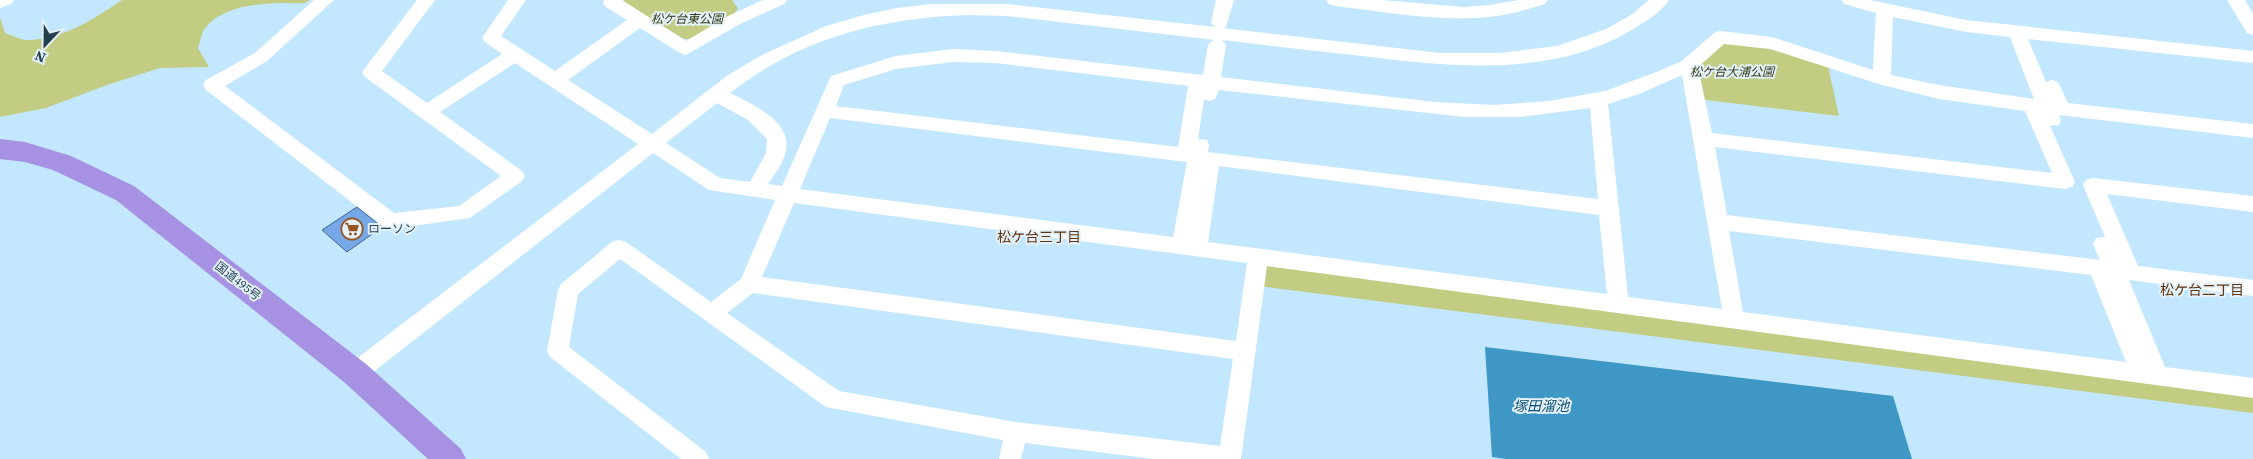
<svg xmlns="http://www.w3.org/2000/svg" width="2253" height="459" viewBox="0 0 2253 459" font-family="'Source Serif 4','Noto Sans JP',serif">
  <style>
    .green { fill: #c2cd83 }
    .water { fill: #3f97c6 }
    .building { fill: #76a8e8; stroke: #406492 }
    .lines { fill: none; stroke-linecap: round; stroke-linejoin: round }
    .minor { fill: #fff; fill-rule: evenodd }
    .highway { fill: #a691e3; fill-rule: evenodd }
    .labels { text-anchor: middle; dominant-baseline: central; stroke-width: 4; stroke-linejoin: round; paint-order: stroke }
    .park-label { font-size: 12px; font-style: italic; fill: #343814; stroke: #e4f1f8 }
    .poi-label { font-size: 12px; fill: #243f4e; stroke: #e4f1f8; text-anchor: start }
    .street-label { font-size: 12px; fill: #243f4e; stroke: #e4f1f8 }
    .neighbourhood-label { font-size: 14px; fill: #603310; stroke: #e4f1f8 }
    .water-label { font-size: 14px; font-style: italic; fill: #0a5171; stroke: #e4f1f8 }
  </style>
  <rect width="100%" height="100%" fill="#c2e7ff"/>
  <g class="green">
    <path d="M122,0H310L305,3C274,3 224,1 204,30C201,35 200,43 198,48L209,67L160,68L107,85L46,108L0,117V17L5,33C12,35 20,40 27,40C62,40 94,19 122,0Z"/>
    <polygon points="624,0 732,0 738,8 734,14 692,39 684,39 624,3"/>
    <polygon points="1721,39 1772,45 1828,66 1839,116 1698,99 1691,66"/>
    <polygon points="1264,265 2253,393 2253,413 1259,286"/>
  </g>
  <polygon class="water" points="1485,347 1893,396 1912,459 1506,459 1492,457"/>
  <polygon class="building" points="357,207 382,227 347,252 322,230"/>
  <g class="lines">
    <g class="minor">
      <polygon points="0,0 14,0 11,4 0,8"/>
      <path d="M314,0H334L267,61L225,86L394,213L459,206L501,176L365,77L362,72L417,0H435L382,71L427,103L502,54L485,42L482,38L508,0H526L501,36L555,71L627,20L606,7L603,3L604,0H622L686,41L728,16L763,0H787L784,4L740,24L686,55L680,53L640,28L568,80L652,134L728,75L762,55L826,26L864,15L897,8L931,4H1007L1215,27L1211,23L1216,0H1234L1226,27L1222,28L1440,53H1499L1557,46L1606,29L1631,15L1649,0H1669C1661,13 1643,23 1630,31C1550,78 1451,67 1362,56C1316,51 1269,46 1222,40L1226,45L1221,77L1435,102L1493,105L1549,101L1605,91L1654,73L1682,61L1714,33L1720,31L1772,37L1873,70L1876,13L1844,4L1841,0H1870L1966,20L2253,51V63L2028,39L2046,82L2052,80L2058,82L2068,103L2253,124V138L2059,115L2061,120L2059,125L2050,126L2075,182L2072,187L2065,189L1715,147L1727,215L2100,260L2093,244L2096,238L2105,237L2083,185L2086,180L2093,178L2253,196V212L2107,194L2138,266L2253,280V296L2129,280L2165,367L2253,378V398L1267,266L1241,459H1154L1025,443L1021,459H999L1003,440L826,407L620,259L578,294L569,347L706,452L709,459H681L550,357L547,351L558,290L561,284L612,242L619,240L626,242L711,302L741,279L775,200L709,190L653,153L363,380L355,382L347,380L344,373L347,366L638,144L515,63L440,112L522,171L525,176L522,181L470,218L391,229L384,227L206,90L203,85L206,80L255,53ZM967,15L1007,16L1215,40L1211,41L1208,45L1203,75L996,51L953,49L896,56L831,76L782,186L768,184C775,174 784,162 786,150C792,121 750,103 730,93C800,38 880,18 967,15ZM1893,17L1966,32L2010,37L2034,99L1939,85L1891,75ZM1724,44L1770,49L1882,85L1939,99L2025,111L2052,173L1712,133L1698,67ZM953,62L996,63L1188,86L1178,147L836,106L844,85L896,69ZM1682,75L1722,309L1628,297L1608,104L1639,94ZM1219,90L1464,117H1521L1590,108L1598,199L1208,152L1209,145L1207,140L1198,139L1204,99L1209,101L1215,99ZM717,103L748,120L767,139L766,153L750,182L720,178L666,143ZM830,118L1187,162L1173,237L800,189ZM1219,166L1599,215L1607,294L1208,242ZM794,203L1247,263L1236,341L762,277ZM1729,231L2091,275L2126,362L1743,312ZM753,293L1233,359L1220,446L1016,422L839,391L727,313Z"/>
      <path d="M1326,0H1382L1464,7L1489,5L1519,0H1548L1545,4C1526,10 1508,15 1489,17C1438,22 1386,12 1335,6L1329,4Z"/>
      <polygon points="2227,0 2245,0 2253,14 2253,35 2247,33"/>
    </g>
    <polygon class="highway" points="0,139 25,142 71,156 134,186 366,364 461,449 466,459 428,459 344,382 116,200 53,170 25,162 0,159"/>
  </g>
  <defs>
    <g id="supermarket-ring" transform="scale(1.125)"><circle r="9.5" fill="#e4f1f8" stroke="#965421" stroke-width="1.5"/><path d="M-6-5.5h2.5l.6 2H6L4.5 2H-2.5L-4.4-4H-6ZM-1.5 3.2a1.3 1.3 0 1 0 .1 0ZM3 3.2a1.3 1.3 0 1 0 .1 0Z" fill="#965421"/></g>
  </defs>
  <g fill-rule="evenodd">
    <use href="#supermarket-ring" x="352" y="229"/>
  </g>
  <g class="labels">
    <g class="park-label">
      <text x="687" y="19">松ケ台東公園</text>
      <text x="1732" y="72">松ケ台大浦公園</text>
    </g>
    <g class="poi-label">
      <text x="368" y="229">ローソン</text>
    </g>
    <g class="street-label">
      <text transform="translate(238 281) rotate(38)">国道495号</text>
    </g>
    <g class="neighbourhood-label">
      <text x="1039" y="237">松ケ台三丁目</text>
      <text x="2202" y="290">松ケ台二丁目</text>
    </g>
    <g class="water-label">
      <text x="1541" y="406">塚田溜池</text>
    </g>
  </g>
  <g transform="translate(45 45) rotate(202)" stroke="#e4f1f8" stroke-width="4" paint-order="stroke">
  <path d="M0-4L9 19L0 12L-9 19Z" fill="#243f4e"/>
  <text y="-8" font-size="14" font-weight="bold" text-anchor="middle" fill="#243f4e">N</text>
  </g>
</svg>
